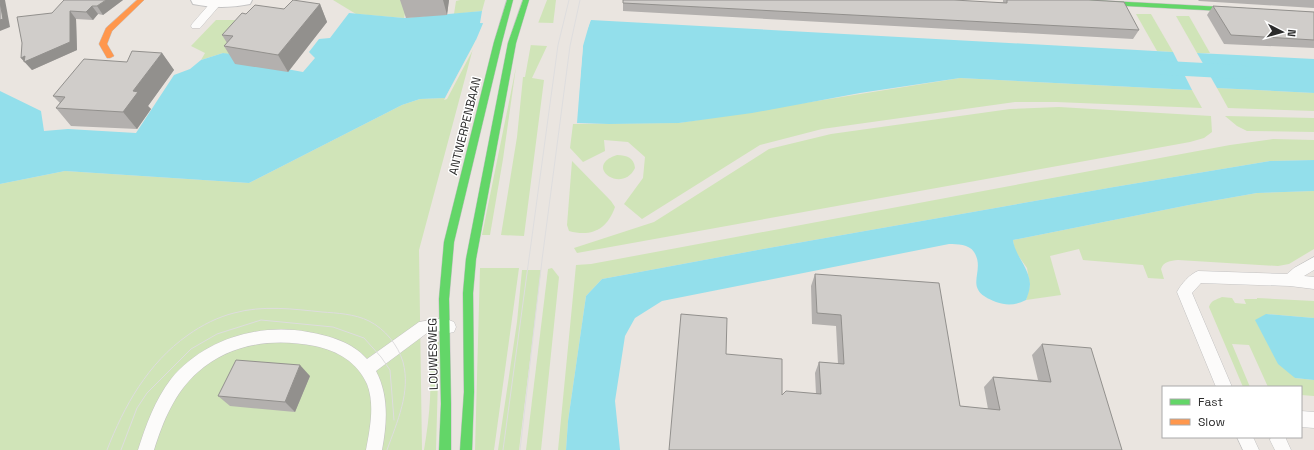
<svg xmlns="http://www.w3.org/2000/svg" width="1314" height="450" viewBox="0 0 1314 450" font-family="'Space Grotesk',sans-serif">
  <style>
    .green { fill: #d0e4b8 }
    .water { fill: #93dfeb }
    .pier { fill: #eae5e0 }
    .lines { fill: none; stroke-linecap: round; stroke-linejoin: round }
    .canal { fill: #93dfeb; fill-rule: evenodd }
    .lane-casing { stroke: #c3c2c2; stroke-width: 1 }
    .street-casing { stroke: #c3c2c2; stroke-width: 2 }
    .fast-casing { stroke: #c3c2c2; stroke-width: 1 }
    .slow-casing { stroke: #c3c2c2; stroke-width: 1 }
    .lane { fill: #fcfbfa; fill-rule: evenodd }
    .street { fill: #fcfbfa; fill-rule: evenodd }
    .fast { fill: #63d668; fill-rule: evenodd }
    .slow { fill: #ff974d; fill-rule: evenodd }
    .tram { stroke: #deddde; stroke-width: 1 }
    .wall { fill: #b3b0ae }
    .shaded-wall { fill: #92908d }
    .building { fill: #d0cdca; stroke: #92908d }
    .labels { text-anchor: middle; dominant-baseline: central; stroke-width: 3; stroke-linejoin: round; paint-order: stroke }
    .street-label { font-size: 12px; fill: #2b2b2b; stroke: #fff }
  </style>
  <rect width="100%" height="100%" fill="#eae5e0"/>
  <g class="green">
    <polygon points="333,0 408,0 404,18 356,14"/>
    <polygon points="460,0 485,0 482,11 454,14 456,1"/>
    <polygon points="547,0 556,0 553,25 537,26"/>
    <polygon points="1136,14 1151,14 1173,52 1157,51"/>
    <polygon points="1176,16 1189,16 1210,53 1197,53"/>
    <polygon points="216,20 242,20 263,65 223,53 201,60 205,53 191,46"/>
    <polygon points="475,41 419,250 422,450 0,450 0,184 65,171 249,183 402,105 420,99 445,98"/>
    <polygon points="531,44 548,44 532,78 544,80 524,236 501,235 517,137 523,77 525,77"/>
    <polygon points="516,67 503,159 490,235 482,235"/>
    <polygon points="960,78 1192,90 1202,108 1056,102 1015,102 822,129 760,145 642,219 624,204 643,178 645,157 628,142 604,140 605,151 583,162 570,148 573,124 679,123"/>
    <polygon points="1217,88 1314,93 1314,111 1228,108"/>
    <polygon points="1059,107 1211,116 1212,132 1204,138 1190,142 577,253 574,248 654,222 769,149 831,134 1010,109"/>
    <polygon points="1225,116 1314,118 1314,132 1247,131 1237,126"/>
    <polygon points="1273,139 1314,140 1314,160 1270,161 1114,187 763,249 602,279 586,296 568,421 566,450 558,450 576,265 591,264 1230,145"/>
    <path d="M617,155C627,155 634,158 635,168C622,195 582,166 617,155Z"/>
    <path d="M572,161L611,201L615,207C607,230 591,237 569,231L567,225Z"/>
    <path d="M1314,191V249L1289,264L1278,266L1178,260C1170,261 1164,261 1161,269L1164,279L1148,278L1143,265L1083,260L1079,249L1050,256L1061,295L1026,300L1030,286L1027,268L1015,251L1013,240L1189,205L1257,193Z"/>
    <polygon points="480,268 519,268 494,450 475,450"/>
    <polygon points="552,268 559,277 541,450 526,450 548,269"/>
    <polygon points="522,270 541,270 519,450 498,450 517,322"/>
    <path d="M1222,297L1232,298L1235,303L1246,304L1244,299H1257V298L1314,301V318L1266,314L1295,378L1314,380V396L1301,395V387H1268L1249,345L1232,344L1250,387H1243L1209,307C1211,300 1216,300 1222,297Z"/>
    <path d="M439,342L436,450H424C430,416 433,378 428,344Z"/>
  </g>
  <g class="water">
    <polygon points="482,11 480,23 587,30 591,20 1173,52 1192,90 960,78 860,93 752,113 679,123 609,124 577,123 583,46 476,40 445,98 420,99 402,105 249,183 65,171 0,184 0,91 41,111 44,131 68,129 136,133 174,75 190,69 201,60 223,53 258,58 259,64 303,72 315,58 309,52 319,39 330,38 349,13 404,18"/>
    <polygon points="1197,53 1314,59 1314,93 1217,88"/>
    <path d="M1314,160V191L1257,193L1189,205L1013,240C1015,256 1029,267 1030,284C1030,289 1028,295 1026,300C1016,305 1007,306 996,302C960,289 987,272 974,252C969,244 957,244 949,244L662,301L635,318L625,336L615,401L620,450H566L568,421L586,296L602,279L763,249L1114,187L1270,161Z"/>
    <polygon points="1266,314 1314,318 1314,380 1295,378 1278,364 1255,320"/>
  </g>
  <polygon class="pier" points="591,18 583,46 576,124 581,48 477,42 447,99 444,100 476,40 484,21 553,23 586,28"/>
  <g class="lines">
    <polygon class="canal" points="1148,60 1242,65 1249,67 1252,72 1249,77 1242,79 1148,74 1141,72 1138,67 1141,62"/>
    <g class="lane-casing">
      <g id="lane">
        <polygon points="216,0 221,3 220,5 200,28 192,28 191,26 192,24 212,1"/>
        <path d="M1314,257V270L1304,276L1314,277V289L1290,286L1201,283L1192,293L1232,387H1216L1177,292C1181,284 1190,274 1198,271L1287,274L1294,268Z"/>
        <path d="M444,318L454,322L456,327L454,332L449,333L442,331L427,333L376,371C389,396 387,423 382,450H366C370,429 375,404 367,384C357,362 338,351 315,346C273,338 231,343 198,372C175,392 163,421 154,450H138C146,425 155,400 171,379C204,339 259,323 308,332C330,336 352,342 367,359L419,322Z"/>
        <polygon points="1301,411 1314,412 1314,428 1301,427"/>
        <polygon points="1237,437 1253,437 1259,450 1243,450"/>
        <polygon points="1271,437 1287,437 1286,439 1291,450 1275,450 1270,440"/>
      </g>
    </g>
    <g class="street-casing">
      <path id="street" d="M191,0H252L250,4C231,8 212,8 193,4Z"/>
    </g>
    <g class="fast-casing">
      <g id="fast">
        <polygon points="507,0 513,0 502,42 454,242 449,299 451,404 451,450 439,450 441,404 439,299 444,242 494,42"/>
        <polygon points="523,0 529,0 516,43 476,259 473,293 474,392 472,450 460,450 464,392 463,293 466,259 508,43"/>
        <polygon points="1047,0 1090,0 1242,8 1245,10 1242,12 1050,2"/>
      </g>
    </g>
    <g class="slow-casing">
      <polygon id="slow" points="137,0 144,0 112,31 107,44 114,56 110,58 107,58 99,44 106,28"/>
    </g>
    <use href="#lane" class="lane"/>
    <use href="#street" class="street"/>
    <use href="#fast" class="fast"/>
    <use href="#slow" class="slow"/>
    <g class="tram">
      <path d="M107,450C124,406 148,363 188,335C202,325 218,317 234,313C263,305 293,309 322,312C337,313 355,314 369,321C385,329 398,345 403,362C411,392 397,422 387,450"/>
      <polyline points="121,450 137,408 147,393 191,349 217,334 261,320 333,327 364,338 381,357 390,370 394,420"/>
      <polyline points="503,450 558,45 569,0"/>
      <polyline points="520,450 542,260 570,46 580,0"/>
    </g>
  </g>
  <g class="wall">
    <polygon points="123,0 103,15 98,14 93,20 76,19 77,50 32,70 21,58 52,13"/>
    <polygon points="400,0 449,0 447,15 406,18"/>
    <polygon points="1003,0 1089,0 1139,30 1133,39 623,11 623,3 1003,2"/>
    <polygon points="1198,0 1314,0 1314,8 1199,1"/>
    <polygon points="320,4 327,22 288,72 235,64 224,46 227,43 222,35 246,14"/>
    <polygon points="1213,6 1314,12 1314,48 1224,44 1207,15"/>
    <polygon points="162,53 174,70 148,106 151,109 137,129 71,126 56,108 60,103 53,96 127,62"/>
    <polygon points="815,274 960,406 988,409 984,387 993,377 1038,380 1032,355 1042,344 1122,450 669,450 726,354 782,395 816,394 815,373 819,362 838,364 836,326 812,324 811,286"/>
    <polygon points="310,376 295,412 230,406 218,396"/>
  </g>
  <g class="shaded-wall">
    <polygon points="0,0 5,0 10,27 0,31"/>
    <polygon points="106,0 123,0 103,15 97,6"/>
    <polygon points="443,0 449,0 447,15"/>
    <polygon points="320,4 327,22 288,72 278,55"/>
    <polygon points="92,6 98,14 93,20 86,12"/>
    <polygon points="70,11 76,19 77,50 32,70 21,58"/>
    <polygon points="162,53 174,70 148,106 151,109 137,129 123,112 133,91"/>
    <polygon points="300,365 310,376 295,412 285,402"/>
  </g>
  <g class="building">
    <polygon points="64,0 106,0 97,6 92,6 86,12 70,11 70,42 24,62 25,56 21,58 22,43 17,17 52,13"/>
    <polygon points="293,0 320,4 278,55 224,46 233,36 222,35 242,13 246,14 255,5 284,9"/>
    <polygon points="623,0 954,0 1007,3 1007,0 1089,0 1124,2 1139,30 623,3"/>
    <polygon points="0,2 3,19 0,20"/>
    <polygon points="1213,6 1314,12 1314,40 1231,35"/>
    <polygon points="132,51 162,53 133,91 138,92 123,112 56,108 65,97 53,96 84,59 127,62"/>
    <polygon points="815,274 939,283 960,406 1000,410 993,377 1051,382 1042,344 1091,348 1122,450 669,450 681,314 727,318 726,354 782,359 782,395 786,391 821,394 819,362 844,364 841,315 817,313"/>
    <polygon points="236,360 300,365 285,402 218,396"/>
  </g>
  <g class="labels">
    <g class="street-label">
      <text transform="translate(465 126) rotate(-76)">ANTWERPENBAAN</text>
      <text transform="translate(433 354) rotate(-91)">LOUWESWEG</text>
    </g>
  </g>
  <rect x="1162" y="386" width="140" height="52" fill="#ffffff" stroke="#aaaaaa"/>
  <rect x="1170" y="399" width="20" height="6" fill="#63d668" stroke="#aaaaaa"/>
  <text x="1198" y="406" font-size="12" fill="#2b2b2b">Fast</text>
  <rect x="1170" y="419" width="20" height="6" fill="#ff974d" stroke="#aaaaaa"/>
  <text x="1198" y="426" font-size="12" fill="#2b2b2b">Slow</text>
  <g transform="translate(1282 32) rotate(96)" stroke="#ffffff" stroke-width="3" paint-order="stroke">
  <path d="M0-3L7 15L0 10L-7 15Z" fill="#2b2b2b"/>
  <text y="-6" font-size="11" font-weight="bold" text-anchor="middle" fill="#2b2b2b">N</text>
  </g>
</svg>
